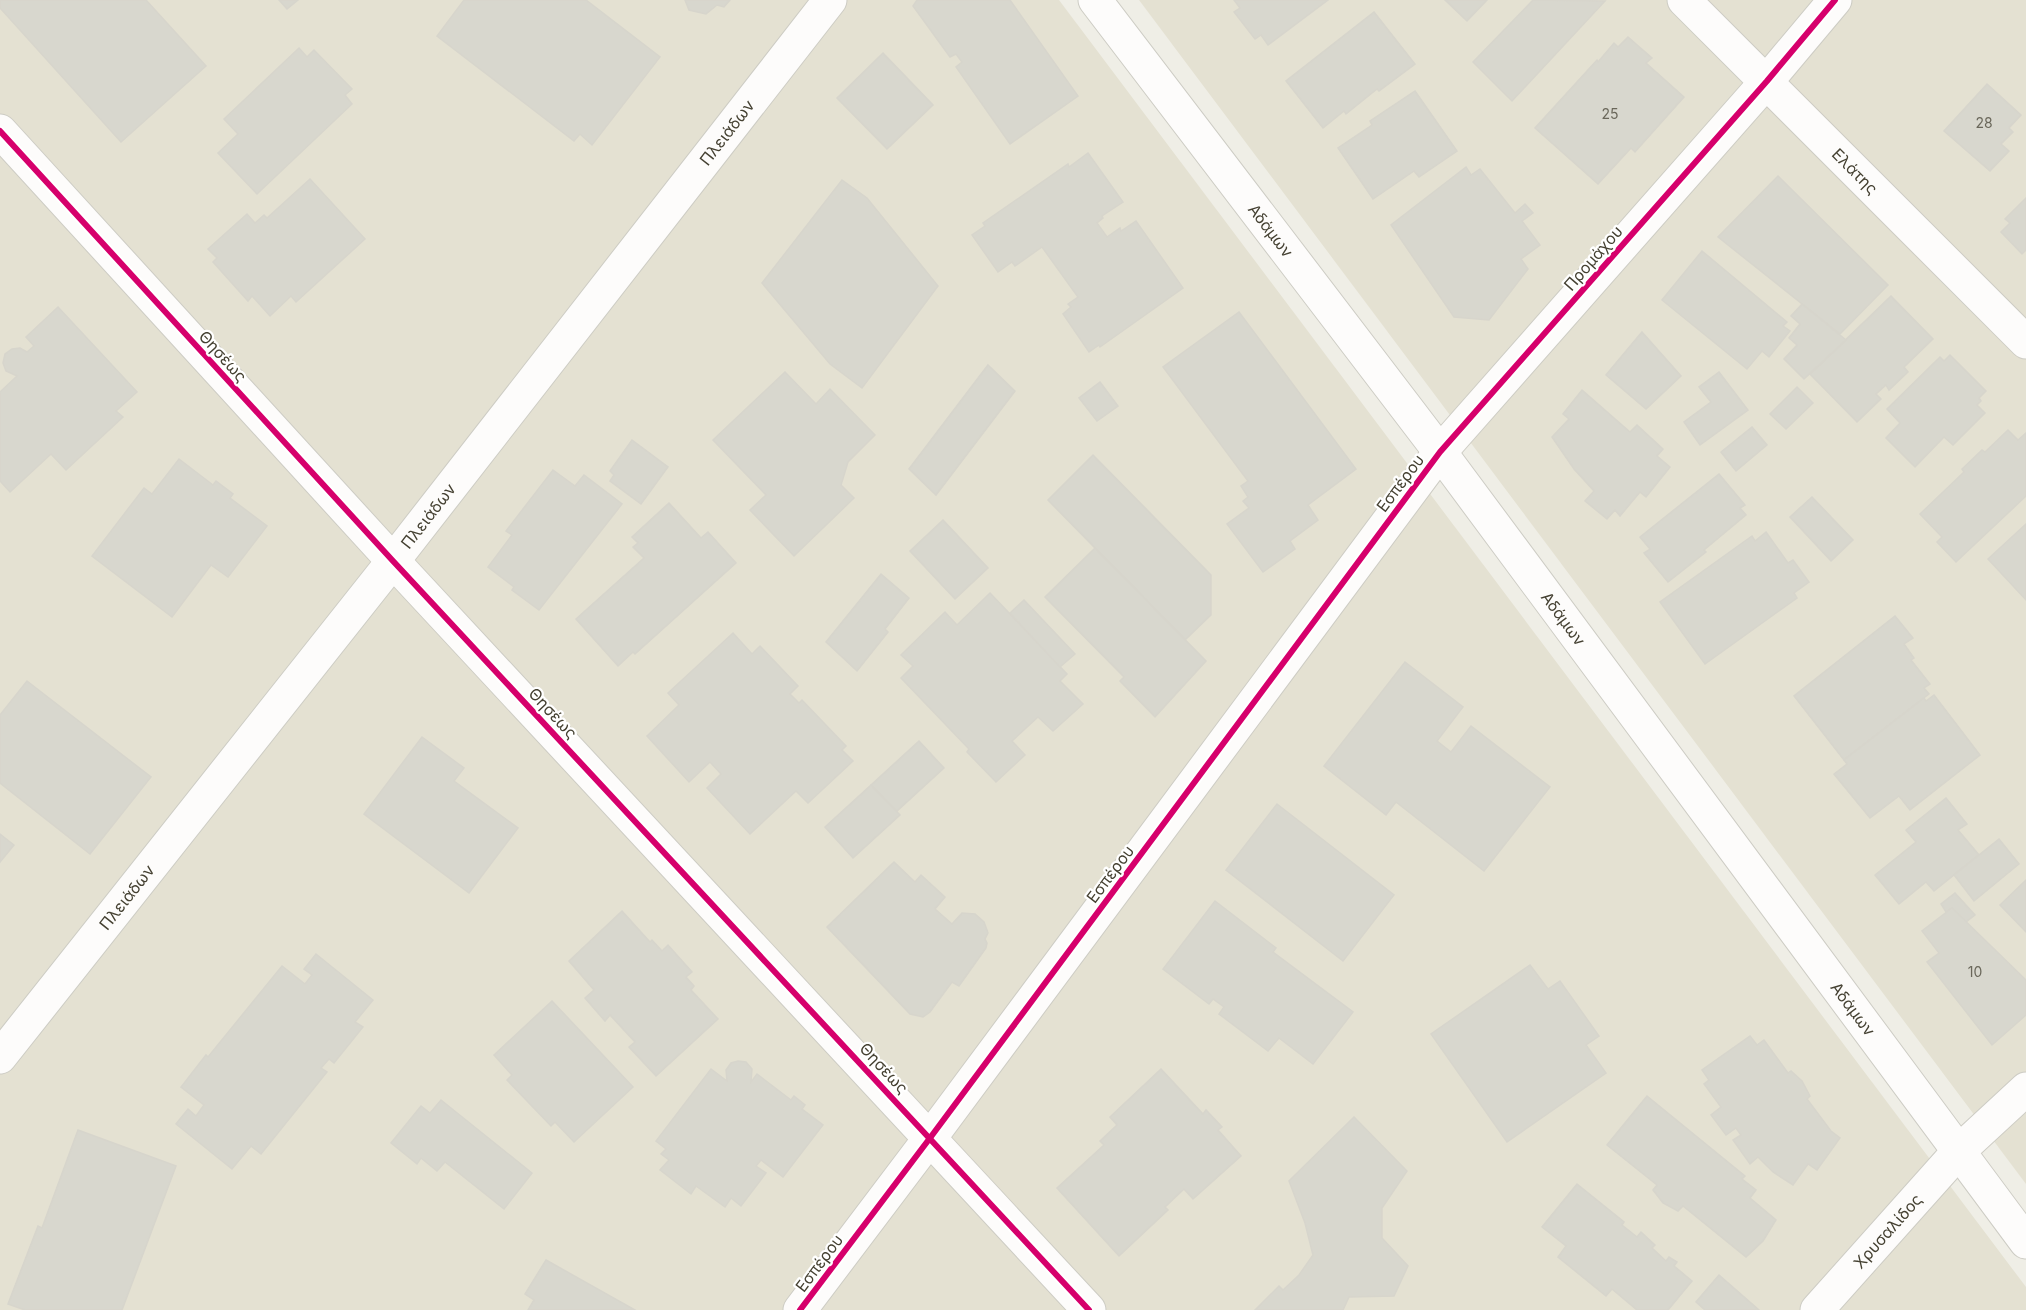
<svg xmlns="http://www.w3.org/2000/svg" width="2026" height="1310" viewBox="0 0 2026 1310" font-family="Inter,sans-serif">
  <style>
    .residential { fill: #e4e1d2 }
    .building { fill: #d8d7ce; stroke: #d7d5cc; stroke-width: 1.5 }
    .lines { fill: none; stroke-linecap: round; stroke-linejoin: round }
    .minor-casing { stroke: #cdccc4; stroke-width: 35 }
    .tertiary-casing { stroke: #cdccc4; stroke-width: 35 }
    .minor { stroke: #fdfcfb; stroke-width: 33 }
    .tertiary { stroke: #fdfcfb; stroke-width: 33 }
    .cycleway-casing { stroke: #fff; stroke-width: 10 }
    .cycleway { stroke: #d6006c; stroke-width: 6 }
    .labels { text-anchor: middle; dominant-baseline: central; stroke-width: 4.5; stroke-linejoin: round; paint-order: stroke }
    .number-label { font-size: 14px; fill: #6a675a }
    .street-label { font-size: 16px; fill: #454132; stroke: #fff }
  </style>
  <rect width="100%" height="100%" fill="#efeee6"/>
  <g class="residential">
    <polygon points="0,0 1059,0 2026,1287 2026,1310 0,1310"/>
    <polygon points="1139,0 2026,0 2026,1184"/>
  </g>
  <g class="building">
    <polygon points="0,0 146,0 206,66 121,142 0,8"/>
    <polygon points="279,0 298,0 287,9"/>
    <polygon points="464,0 586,0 660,57 592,145 580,134 574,141 437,36"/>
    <polygon points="685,0 730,0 724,7 717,5 706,14 689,10"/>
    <polygon points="917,0 1010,0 1078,96 1010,144 956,67 962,62 956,54 950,57 913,6"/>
    <polygon points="1234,0 1328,0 1268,45 1261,35 1255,39 1234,12 1240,8"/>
    <polygon points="1445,0 1487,0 1467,21"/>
    <polygon points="1533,0 1605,1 1512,101 1473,62"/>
    <polygon points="1374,12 1415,64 1379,91 1377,89 1346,114 1344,111 1323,128 1286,81"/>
    <polygon points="1628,37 1652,58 1646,63 1684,97 1635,152 1631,148 1598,184 1535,128 1597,60 1598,62 1614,43 1618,47"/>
    <polygon points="299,48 307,57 314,50 352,89 345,95 352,104 257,194 218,153 238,134 224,119"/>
    <polygon points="883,53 933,105 887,149 837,98"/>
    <polygon points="1987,84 2021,115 2009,128 2013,132 2001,144 2009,151 1990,171 1944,131"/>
    <polygon points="1415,91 1457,151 1419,177 1414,171 1373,199 1338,148 1372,125 1370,121"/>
    <polygon points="1088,153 1123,202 1102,216 1103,218 1097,223 1107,237 1120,228 1121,231 1136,221 1183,288 1100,347 1099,345 1089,352 1063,314 1071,307 1068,304 1078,297 1042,247 1015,266 1012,262 998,272 972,235 985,226 983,223 1068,164 1069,167"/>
    <polygon points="1466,167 1471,175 1480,169 1515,213 1525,204 1533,213 1522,221 1540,245 1521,259 1528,269 1489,320 1454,317 1391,225"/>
    <polygon points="1778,176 1888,285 1840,334 1718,237"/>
    <polygon points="310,179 365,239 296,302 291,296 270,316 252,296 248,301 213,262 217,258 208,249 247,214 255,223 264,215 267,218"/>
    <polygon points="842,180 867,198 938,286 862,388 830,364 762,283"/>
    <polygon points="2026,198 2026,250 2022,254 2001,232 2010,223 2005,219"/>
    <polygon points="1702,251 1787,322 1783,326 1790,331 1769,357 1762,351 1747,369 1662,300"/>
    <polygon points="1891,296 1933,339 1904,367 1908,372 1889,390 1886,385 1876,394 1881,399 1857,422 1810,374"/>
    <polygon points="1802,304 1846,340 1804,379 1784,359 1797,345 1789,338 1800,324 1791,316"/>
    <polygon points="58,307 137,392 116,411 123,417 66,470 51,454 10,492 0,481 0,392 17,376 6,371 3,363 5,354 12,349 20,348 27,352 34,346 26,337"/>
    <polygon points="1239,312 1356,469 1308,505 1318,520 1290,541 1295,549 1263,572 1227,524 1249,508 1243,501 1248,497 1241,486 1248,481 1163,367"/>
    <polygon points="1642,332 1681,376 1646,409 1606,375"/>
    <polygon points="1950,355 1986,391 1979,398 1981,401 1977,405 1985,413 1953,445 1944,437 1915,467 1886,438 1900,423 1887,409 1940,357 1944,361"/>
    <polygon points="988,365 1015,391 936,495 909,469"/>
    <polygon points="785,372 816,404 830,389 875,435 848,462 841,485 854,498 794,556 750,510 766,495 713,440"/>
    <polygon points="1719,372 1748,410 1700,445 1684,422 1711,402 1699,387"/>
    <polygon points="1100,382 1118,406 1097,421 1079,398"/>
    <polygon points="1797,387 1813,403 1786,429 1770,414"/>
    <polygon points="1582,390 1630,432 1637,425 1663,449 1657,456 1670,467 1646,497 1640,492 1620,516 1615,510 1607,519 1585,501 1594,491 1574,469 1552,437 1569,419 1563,414"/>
    <polygon points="1752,427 1767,445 1736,471 1721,452"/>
    <polygon points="2008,430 2018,440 2026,433 2026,496 1956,562 1937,542 1942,537 1920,514 1964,472 1962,469 1982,450 1985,452"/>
    <polygon points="632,440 668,467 641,504 610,481 614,475 610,471"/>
    <polygon points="1093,455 1211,575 1211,615 1185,640 1048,500"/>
    <polygon points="179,459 213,485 216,481 233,494 230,498 267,526 228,577 211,565 172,617 92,556 144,488 152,494"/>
    <polygon points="553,470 575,486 584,475 622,504 539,610 512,590 514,587 488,567 512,535 506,531"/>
    <polygon points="1719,474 1745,505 1740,508 1746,515 1704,550 1706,552 1668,582 1644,553 1650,549 1640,537"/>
    <polygon points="1812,497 1853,540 1831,561 1790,517"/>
    <polygon points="669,503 701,538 708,532 736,563 635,654 633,652 618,666 576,619 644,558 633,547 638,543 632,537"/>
    <polygon points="943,520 988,568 955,599 910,551"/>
    <polygon points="2026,524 2026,600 1988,559"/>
    <polygon points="1766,532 1788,563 1793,560 1809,582 1794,593 1797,598 1705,664 1660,602 1752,536 1755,541"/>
    <polygon points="1095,548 1206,661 1155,717 1120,681 1124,677 1045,597"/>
    <polygon points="881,574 909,598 885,629 888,632 857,671 826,642"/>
    <polygon points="990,593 1067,674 1060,681 1083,704 1053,731 1038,717 1012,741 1025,755 996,782 967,752 969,749 901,678 913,666 901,655 945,612 957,625"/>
    <polygon points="1024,600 1075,654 1060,667 1010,613"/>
    <polygon points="1895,616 1913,638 1904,644 1914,658 1911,660 1930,684 1924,688 1929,694 1844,760 1794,696"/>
    <polygon points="733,633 752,654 760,646 798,686 790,694 799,703 802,700 846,746 842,750 853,761 808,803 796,791 750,834 707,788 721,774 710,762 689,782 647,736 679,705 668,693"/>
    <polygon points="1405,662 1463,707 1437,741 1451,752 1471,726 1550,787 1484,871 1396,802 1386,815 1324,766"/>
    <polygon points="27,681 151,777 90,854 0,783 0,715"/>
    <polygon points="1934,695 1980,755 1910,810 1899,796 1870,818 1834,774 1847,764 1844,760 1924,698 1926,701"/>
    <polygon points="422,737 464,768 454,781 518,828 469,893 364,814"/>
    <polygon points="919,741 944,768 896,812 871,785"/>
    <polygon points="871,785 900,815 853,858 825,827"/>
    <polygon points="1946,798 1967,824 1958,830 1979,855 1934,891 1926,882 1899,904 1875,875 1916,842 1906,830"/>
    <polygon points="1277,804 1394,895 1343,961 1226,870"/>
    <polygon points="0,834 14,845 0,862"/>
    <polygon points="1999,839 2019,864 1974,901 1954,875"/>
    <polygon points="894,862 915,882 921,875 945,897 935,909 952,924 962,913 975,914 984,922 988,933 985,939 987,943 986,948 959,986 952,982 930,1012 923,1017 910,1014 827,927"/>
    <polygon points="2026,880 2026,932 2000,905"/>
    <polygon points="1955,893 1975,915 1966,922 1952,908 1946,912 1941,904"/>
    <polygon points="1215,901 1276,948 1273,952 1353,1012 1313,1064 1279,1038 1268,1051 1219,1014 1224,1007 1213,999 1209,1004 1163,969"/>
    <polygon points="1952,908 2026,980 2026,1015 1992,1045 1927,962 1939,953 1922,931"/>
    <polygon points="622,911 650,942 652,940 662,951 668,945 692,972 686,977 694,986 691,990 718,1019 656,1076 629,1047 635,1042 610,1015 605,1021 585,998 594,990 569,961"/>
    <polygon points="316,954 373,1000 355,1022 363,1027 334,1063 329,1059 321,1068 327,1072 261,1154 251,1146 232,1169 176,1124 188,1109 196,1116 204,1105 181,1087 206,1055 208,1057 282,966 305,984 312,975 304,969"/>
    <polygon points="1530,965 1548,989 1560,981 1599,1036 1586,1045 1606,1073 1507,1142 1431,1034"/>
    <polygon points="552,1001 633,1087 574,1142 555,1122 551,1126 507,1080 512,1075 494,1055"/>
    <polygon points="1750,1036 1757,1045 1764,1040 1788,1073 1791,1071 1802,1081 1810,1096 1807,1099 1831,1131 1840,1138 1817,1170 1808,1164 1793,1185 1773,1172 1758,1157 1750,1164 1733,1140 1741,1135 1736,1128 1726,1135 1711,1115 1721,1107 1704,1084 1709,1080 1702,1070"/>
    <polygon points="738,1061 746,1062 752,1069 751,1082 757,1074 791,1100 794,1096 805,1105 802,1109 823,1125 783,1177 761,1160 756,1166 766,1173 741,1206 731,1198 725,1207 696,1186 691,1194 660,1170 669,1160 661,1154 666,1149 656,1141 711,1069 727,1081 726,1070 731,1063"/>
    <polygon points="1161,1069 1203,1114 1206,1110 1222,1127 1218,1130 1241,1156 1193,1199 1184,1189 1165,1207 1168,1210 1119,1256 1057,1188 1104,1145 1100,1141 1117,1125 1110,1117"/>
    <polygon points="1647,1096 1745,1176 1742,1179 1756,1190 1750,1198 1776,1220 1763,1241 1746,1257 1683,1206 1678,1211 1663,1203 1653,1190 1657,1185 1607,1145"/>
    <polygon points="441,1100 532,1173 504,1209 445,1162 437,1171 421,1158 417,1164 391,1143 421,1106 430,1113"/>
    <polygon points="1354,1117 1407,1171 1382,1208 1382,1238 1408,1266 1394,1296 1349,1297 1343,1310 1255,1310 1279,1286 1283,1290 1299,1275 1313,1255 1305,1223 1289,1181"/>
    <polygon points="78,1130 176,1166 122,1310 25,1310 8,1304 38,1226 42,1228"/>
    <polygon points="1577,1184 1624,1222 1622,1225 1637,1237 1641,1232 1655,1245 1652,1248 1666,1261 1669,1257 1677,1262 1674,1266 1692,1281 1668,1310 1637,1310 1612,1289 1606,1296 1558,1257 1566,1246 1542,1227"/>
    <polygon points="546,1260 635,1310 528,1310 534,1300 525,1294"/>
    <polygon points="1719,1275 1759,1310 1705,1310 1696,1302"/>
  </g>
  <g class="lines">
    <g class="minor-casing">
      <g id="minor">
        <path id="s1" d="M1684,0L2026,342"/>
        <polyline points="0,131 393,561 1089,1310"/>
        <path id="s2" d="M0,1057L393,561L830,0"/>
        <polyline points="800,1310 930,1138 1440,452 1767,81 1835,0"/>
        <path id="s3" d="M1817,1310L1959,1151L2026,1089"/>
      </g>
    </g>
    <g class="tertiary-casing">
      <g id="tertiary">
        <path id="s4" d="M1095,0L1440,452L2026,1242"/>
      </g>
    </g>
    <use href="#minor" class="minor"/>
    <use href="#tertiary" class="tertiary"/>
    <g class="cycleway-casing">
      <g id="cycleway">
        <polyline points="0,131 393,561 1089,1310"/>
        <polyline points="800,1310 930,1138 1440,452 1767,81 1835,0"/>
      </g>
    </g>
    <use href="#cycleway" class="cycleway"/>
  </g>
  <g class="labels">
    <g class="number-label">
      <text x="1610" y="113">25</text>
      <text x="1984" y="122">28</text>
      <text x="1975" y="971">10</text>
    </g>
    <g class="street-label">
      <text stroke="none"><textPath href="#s2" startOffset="1176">Πλειάδων</textPath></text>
      <text stroke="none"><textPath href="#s1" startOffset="242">Ελάτης</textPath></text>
      <text stroke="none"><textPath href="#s4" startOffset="290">Αδάμων</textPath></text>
      <text transform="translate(1593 258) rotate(-49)">Προμάχου</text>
      <text transform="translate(223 356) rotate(48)">Θησέως</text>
      <text transform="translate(1400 483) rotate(-53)">Εσπέρου</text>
      <text stroke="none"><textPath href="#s2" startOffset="690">Πλειάδων</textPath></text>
      <text stroke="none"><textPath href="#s4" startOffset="776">Αδάμων</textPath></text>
      <text transform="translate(553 713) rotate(47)">Θησέως</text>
      <text transform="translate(1110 874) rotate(-53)">Εσπέρου</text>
      <text stroke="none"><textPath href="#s2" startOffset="204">Πλειάδων</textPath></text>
      <text stroke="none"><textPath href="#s4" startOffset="1262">Αδάμων</textPath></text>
      <text transform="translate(884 1068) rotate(47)">Θησέως</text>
      <text stroke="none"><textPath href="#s3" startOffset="106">Χρυσαλίδος</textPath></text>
      <text transform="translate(819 1263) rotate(-53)">Εσπέρου</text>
    </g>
  </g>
</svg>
